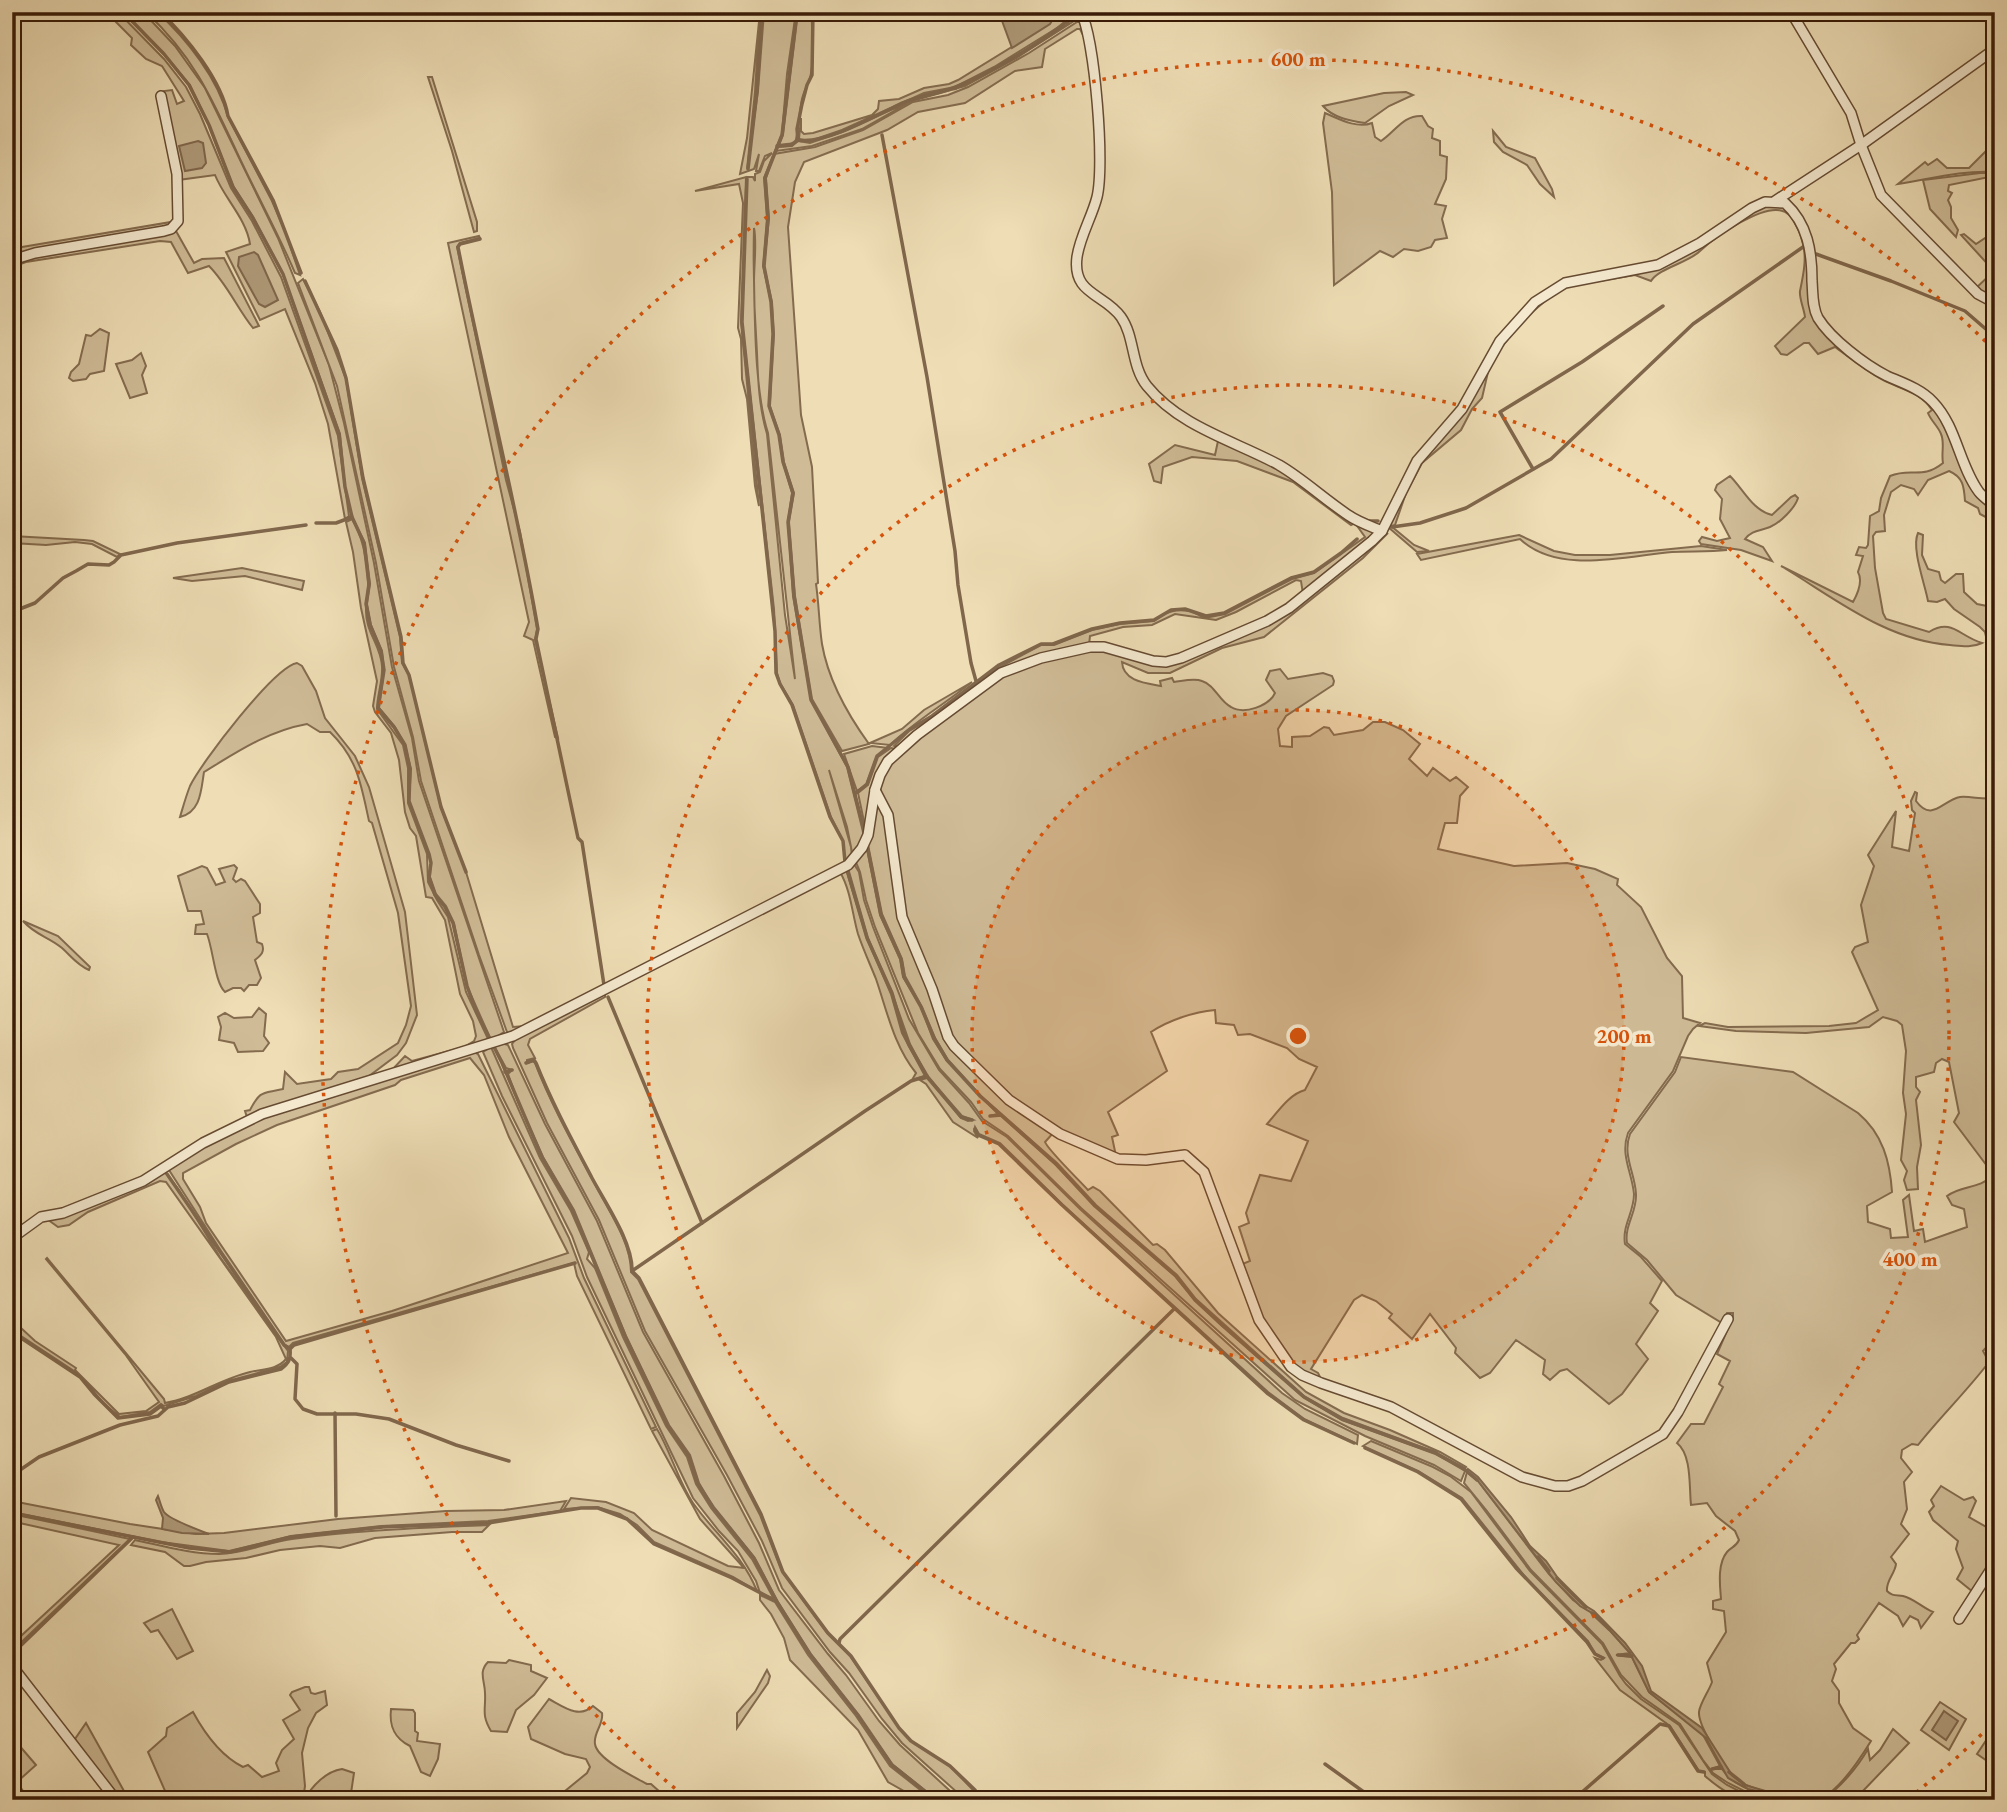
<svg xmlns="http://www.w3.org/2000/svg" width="2007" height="1812" viewBox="0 0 2007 1812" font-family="'EB Garamond',serif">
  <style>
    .green { fill: #cfbc97; stroke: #846b4e; stroke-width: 2; fill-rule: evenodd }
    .water { fill: #b09b7a; stroke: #80674c; stroke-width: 2 }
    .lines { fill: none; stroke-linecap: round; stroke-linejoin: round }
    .stream { stroke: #80674c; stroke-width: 3.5 }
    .minor-casing { stroke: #664b32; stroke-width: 12 }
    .minor { stroke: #f4e9cf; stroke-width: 9 }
    .ring { fill: none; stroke: #d6530b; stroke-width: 3.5; stroke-dasharray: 3.5 7 }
    .centre { fill: #d6530b; stroke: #f4e9cf; stroke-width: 3.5 }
    .ring-label { font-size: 21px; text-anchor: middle; font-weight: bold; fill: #d6530b; stroke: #f4e9cf; stroke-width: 7; stroke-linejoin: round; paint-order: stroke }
  </style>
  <rect width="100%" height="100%" fill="#eeddb5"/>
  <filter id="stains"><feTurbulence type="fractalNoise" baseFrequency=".00286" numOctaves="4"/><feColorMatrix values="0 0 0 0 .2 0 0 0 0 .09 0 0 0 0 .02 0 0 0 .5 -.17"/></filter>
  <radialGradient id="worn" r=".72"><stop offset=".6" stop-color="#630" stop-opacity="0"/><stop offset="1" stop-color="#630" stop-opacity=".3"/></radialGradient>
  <g class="green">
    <path d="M106,12H118L164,59L186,87L200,114L231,188L252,221L281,277L338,436L349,516L345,519L328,424L315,383L285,309L260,320L226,252L250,244C246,218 224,198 215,175L178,180L179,172L164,91L172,90L177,104L184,101L162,66L146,59L131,45L132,38Z"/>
    <polygon points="124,12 143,12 175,46 205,88 278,238 329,365 344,423 374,563 392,667 412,738 419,781 504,1032 491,1040 467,986 454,923 446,906 436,894 430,877 431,863 429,854 409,801 411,769 405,745 395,727 379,708 384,670 382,651 371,625 367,604 370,584 365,543 352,517 345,487 340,434 283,274 253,217 233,186 209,125 190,85 164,54"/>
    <path d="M146,12H157C187,39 218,79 228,117L272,201L285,231L300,275L295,273C279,235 259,199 241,161C213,101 196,59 146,12Z"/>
    <path d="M760,12L755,92L747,169L758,91L764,12H796L787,74L782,134L764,178L767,218L763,266L771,302L773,334L769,406L779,435L783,462L792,493L788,522L793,596L811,700L847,767L865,840L853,857L847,827L829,770L851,847L852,857L845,862L843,841L831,817L793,705L780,683L777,673L774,609L742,322L747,177H753L755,181V174L760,172L764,161L772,153L765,156L759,171H756L759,154L754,169L740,174L747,138ZM754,228C757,242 754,265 754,281C755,326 755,392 768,433L795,679L785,615L767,434C759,407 758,380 757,353C754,311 753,270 754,228Z"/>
    <path d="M798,12H812C811,32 815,54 811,73C810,82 804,90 802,99C799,113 799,130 795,143L779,145L783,135Z"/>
    <polygon points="1057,12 1079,12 1079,15 1074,21 1018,57 965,86 912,101 862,129 812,146 776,151 778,147 792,146 798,141 810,143 842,132 924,95 956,89 1020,54 1066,25 1076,14 1074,13 1065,23 994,67 955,87 924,93 842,130 810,141 799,139 801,118 801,131 804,134 813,133 872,115 878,109 879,101 899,99 924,88 949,84 958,80 1046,26 1055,18"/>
    <path d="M1077,22H1080L1085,39L1080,29H1077L1045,49L1042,67L1015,71L965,103L918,112L887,130L804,162L795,182L788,227L801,415L812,467L818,583L816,584C819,604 819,624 822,644C828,679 848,715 869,744L842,751L812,699L795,596L789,522L794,493L784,462L780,435L770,406L774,334L772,302L764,266L769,218L766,178L774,154L815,147L863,130L913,102L948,95L968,87L1029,53Z"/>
    <polygon points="428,77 432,77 477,222 477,231 474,232 452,151"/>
    <path d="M1384,93L1406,92L1413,95L1389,106L1365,123C1351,121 1333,118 1323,106Z"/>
    <path d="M1325,113C1339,119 1357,129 1372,123L1375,137L1381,141C1395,132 1403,115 1422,116L1428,126L1433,129L1432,138L1440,141V155L1447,157L1446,179L1435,204L1446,206L1442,219L1447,238L1435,240L1431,247L1418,251L1404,249L1393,257L1380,251L1334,285L1332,192L1323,123Z"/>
    <polygon points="1493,131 1506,147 1535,158 1552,189 1554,197 1540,184 1527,165 1503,152 1494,142"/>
    <path d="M1995,142V151L1987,161L1995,165V172C1962,170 1930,179 1898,184L1925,162L1928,165L1937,159L1947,168H1969Z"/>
    <polygon points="1980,173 1995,173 1995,180 1989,177 1949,185 1948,191 1952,193 1948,200 1951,207 1951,218 1958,230 1956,237 1930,209 1923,180"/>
    <polygon points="746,177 741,322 759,506 755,486 747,399 742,379 741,339 738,328 743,203 739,184 695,191"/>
    <path d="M1764,206H1783L1791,212L1808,247L1809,291L1825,331L1927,399L1938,413L1971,483L1995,508V522L1980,514L1978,508L1965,501C1964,486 1963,477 1949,471L1928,480L1918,495L1914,489L1901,485L1891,492L1884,515L1885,531L1876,532L1873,536L1875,568L1883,613L1886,619L1929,632C1952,618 1959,636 1982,643C1972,648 1961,646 1950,645C1885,640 1835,598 1781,566L1853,602C1858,593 1863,581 1858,572L1863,556L1856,555L1859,547L1866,548L1868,545L1870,516L1879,511L1881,498L1890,476C1911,467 1922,480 1943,463C1941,453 1945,443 1941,434C1938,426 1931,421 1928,413L1932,410C1920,391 1899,389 1881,379C1865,370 1850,358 1835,347L1818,354L1809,343H1804L1787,355L1781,354L1775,346L1805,317C1804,309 1799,298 1800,291C1803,276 1807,259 1803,244C1801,234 1794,217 1785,212C1765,201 1714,238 1700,251C1688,263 1659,268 1651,281L1635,275L1569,286L1551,296L1522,321L1498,352L1488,372L1482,398L1472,409L1461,430L1422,463L1406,493L1395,525L1391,526L1414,545L1429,551L1417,552L1388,527L1415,468L1464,409L1499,346L1533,307L1563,287L1649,270Z"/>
    <polygon points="171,222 168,226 12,255 12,250 22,247"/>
    <polygon points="1995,225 1995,296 1975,289 1994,271 1961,235 1964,234 1976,244 1988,236"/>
    <path d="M176,231L194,263L202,259L224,258L259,326L253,328C237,308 227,284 209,266L188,273L171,242L160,241L26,262L12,267V263L23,258Z"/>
    <polygon points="479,236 480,238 460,243 457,247 506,480 520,532 537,629 535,639 558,738 555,737 533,640 524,636 529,622 448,243"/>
    <polygon points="303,279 320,312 346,379 362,478 400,637 402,663 409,675 441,808 466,872 513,1027 525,1026 511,1033 507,1032 479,955 421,781 413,737 394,667 376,563 337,386 298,283"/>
    <polygon points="100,329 109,333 104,371 90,374 86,379 73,381 69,378 71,372 79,364 86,335 91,336"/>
    <polygon points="141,353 146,366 142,375 147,393 130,398 116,364 132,360"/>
    <polygon points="1218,441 1277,468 1378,532 1303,594 1301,581 1296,580 1236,612 1216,620 1175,614 1152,625 1123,627 1090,636 1089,645 1021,663 899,747 894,746 909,731 933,717 989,673 1041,645 1054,645 1092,630 1120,624 1154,621 1166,613 1177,610 1191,611 1205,618 1225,614 1292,579 1314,573 1365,537 1355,523 1351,525 1293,482 1237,461 1192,457 1163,467 1161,483 1154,481 1149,464 1175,445 1215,455"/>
    <path d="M1730,476C1744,490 1752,510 1772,515L1791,497L1795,495L1798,498C1795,508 1780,523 1770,527C1760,531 1752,530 1745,539L1763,547L1772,561L1741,550L1701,544L1699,541L1702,537L1717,541L1730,538L1720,519L1722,499L1715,490L1717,485Z"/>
    <path d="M352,519C363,537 367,560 368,582C369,598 363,607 368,625C372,639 381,650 382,666C383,681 377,695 377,709L403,745L408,768V803L427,854L428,882L437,900L448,917L466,992L489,1041L391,1071L405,1056L412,1061L464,1047L474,1041L476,1036L473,1021L460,994L445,920L432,898L426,897L416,836L410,828L405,812L399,760L391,733L375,712L373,706L377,681L361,608L353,552L346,522Z"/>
    <path d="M1384,533L1387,534L1363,558L1264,637L1222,648L1170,673H1148L1122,662C1123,681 1145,683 1161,686L1160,681L1172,678L1174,682C1183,681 1194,678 1202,681C1215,685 1219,701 1231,707C1244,715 1269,706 1275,693L1266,680L1270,671L1280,669L1288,679L1323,673L1332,676L1334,681L1333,685L1286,716L1278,729L1280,746L1292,747V737L1310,736L1324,727L1329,728L1334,735L1363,730L1373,722H1385L1403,730L1420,744L1409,759L1427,776L1433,768L1450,781L1456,777L1468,787L1460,796L1457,823H1445L1438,849L1514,866L1567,863L1595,869L1618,879L1617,885L1641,907L1667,958L1682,976L1683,1018L1700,1023L1693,1029L1688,1036L1673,1071L1628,1133C1620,1155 1632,1172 1634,1194C1634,1213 1622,1225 1625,1244L1641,1257L1662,1281L1650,1303L1658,1311L1636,1344L1648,1359L1622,1394L1609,1404L1567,1369L1560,1371L1550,1380L1543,1374L1545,1360L1516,1340L1490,1373L1480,1378L1455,1353L1456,1348L1430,1314L1412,1339L1389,1318L1392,1314L1376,1301L1362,1295L1354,1300L1311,1369L1318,1373L1322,1381L1296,1368L1268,1331L1240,1265L1250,1261L1239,1227L1249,1223L1246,1213L1260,1175L1291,1181L1308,1141L1267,1124C1277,1113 1289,1094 1305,1090L1317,1067L1299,1059L1287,1048L1250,1034L1238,1035L1234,1025L1216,1023L1215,1010C1194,1012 1169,1020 1151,1032L1167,1071L1108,1112L1118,1135L1112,1137L1116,1156L1055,1127L1021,1106L954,1042L905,918L889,814L877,791L890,761L983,687L1023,666L1094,649L1161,664L1266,625Z"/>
    <path d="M1918,533L1923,535L1922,555L1928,569L1939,572L1941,580L1945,583L1956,574H1963L1964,592L1977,604L1987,606L1995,613V642L1987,641L1985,632L1980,627L1954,609L1945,599L1937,602L1928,601C1925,584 1911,548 1918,533Z"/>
    <path d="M1519,535L1554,551L1575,555H1610L1701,546L1727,550C1709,552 1691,551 1672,552C1625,556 1558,575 1520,539L1421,560L1417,554Z"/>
    <polygon points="12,536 84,540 93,541 120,554 117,557 92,544 75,542 46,545 12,543"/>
    <polygon points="242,568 304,581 302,590 245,576 192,581 173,578"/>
    <path d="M297,663L302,666L316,691L325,718L355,756L369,787L405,912L417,1015L406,1043L397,1055L365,1079L264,1109L247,1117L245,1111L250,1110C261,1089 263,1094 283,1089L285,1072L297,1084L331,1079L338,1072L358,1069L398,1043L406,1025L411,1006L398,913L372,823L369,821C361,785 358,759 330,732H320L307,724C268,731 237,752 204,772C201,790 201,812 180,817C183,807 186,796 190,786C201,763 274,667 297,663Z"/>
    <path d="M972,682C945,704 915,721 890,745L870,743L902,729L924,710Z"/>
    <polygon points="872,746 888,748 877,756 866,785 857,791 844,754"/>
    <polygon points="891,748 897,749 887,760 867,836 858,793 868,785 878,757"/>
    <path d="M1915,792L1917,793L1916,801C1932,823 1943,800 1960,797C1971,796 1983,800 1995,798V856L1989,854L1990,862L1995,866V1127L1987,1137L1995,1146V1338L1983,1351L1989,1362C1967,1391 1941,1416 1918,1445L1912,1444L1902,1450L1901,1458L1912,1472L1904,1482L1907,1509L1901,1524L1909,1534L1891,1557L1896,1564C1895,1574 1886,1580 1887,1591C1892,1596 1895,1595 1903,1596C1913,1598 1923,1608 1933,1612L1921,1628L1918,1620L1910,1616L1903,1626L1898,1616L1879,1603L1857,1635L1859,1639L1855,1643H1851L1834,1664L1836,1669L1832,1681L1839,1691V1703L1853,1728L1871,1741C1860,1759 1841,1788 1822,1798C1809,1804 1752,1790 1739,1781C1727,1773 1698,1726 1699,1712C1700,1703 1709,1691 1712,1682L1707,1663L1726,1632L1724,1611L1713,1609V1601L1721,1599C1720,1586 1717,1564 1727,1552C1731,1547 1736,1547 1739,1540L1735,1531L1716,1516L1707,1503L1691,1505C1689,1487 1692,1455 1677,1443L1691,1424H1704L1723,1387L1719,1384L1730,1361L1717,1354L1733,1317V1313H1727L1722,1323L1676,1295L1647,1260L1627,1243C1624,1226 1637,1212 1636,1194C1635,1173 1622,1155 1630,1134L1675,1072L1681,1057L1793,1072L1858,1113C1883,1134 1890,1162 1892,1192L1867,1206L1868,1222L1890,1229L1891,1238L1908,1237L1903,1200L1909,1195L1914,1231L1923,1229L1925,1242L1967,1227L1964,1209L1952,1205L1947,1196C1961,1185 1980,1189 1992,1176L1987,1166L1954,1122L1959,1113L1949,1062L1942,1059L1936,1063L1934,1072L1916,1077V1087L1920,1092L1916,1100L1921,1145L1917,1167L1918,1189L1907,1190L1904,1180L1907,1171L1901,1160L1906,1114L1903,1093L1906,1051L1902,1025L1897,1021L1883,1017L1869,1027L1806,1033L1736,1031L1699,1026L1705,1023L1728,1027L1829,1026L1856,1023L1878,1010L1852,952L1855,947L1868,942L1861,905L1874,866L1868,855L1896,811L1892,847L1909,851L1915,813L1912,810L1911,801Z"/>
    <path d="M876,797L886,815L898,906L960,1056L1054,1132L1045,1142C1048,1150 1080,1181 1088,1190L1093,1187L1100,1191L1153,1245L1157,1244L1165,1250L1218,1313L1306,1392L1344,1413L1390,1430L1440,1452L1466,1467L1465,1469L1435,1452L1343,1418L1304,1396L1196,1299L1177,1275L1096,1205L1057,1163L981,1096L948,1060L935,1038L922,1007L905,976L902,959L882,914L867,840Z"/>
    <polygon points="866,844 880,915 900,959 903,977 921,1007 933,1039 947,1061 998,1114 990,1116 1001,1116 1056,1165 1095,1206 1175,1276 1195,1300 1221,1325 1303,1397 1342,1420 1434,1453 1465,1471 1461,1481 1434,1465 1365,1436 1295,1400 1081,1208 1008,1136 983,1119 971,1102 940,1069 918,1033 875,927 866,900 860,872 855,860"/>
    <polygon points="854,864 859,872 864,900 873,927 909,1019 939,1070 969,1103 982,1121 1007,1137 1080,1209 1282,1393 1305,1409 1358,1435 1357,1444 1304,1419 1268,1392 1062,1204 1000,1143 979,1134 975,1127 974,1131 978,1138 953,1122 926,1084 920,1080 927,1078 961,1118 968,1121 973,1120 962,1116 927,1076 910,1044 892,993 868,938 848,868"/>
    <path d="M234,865L237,868L233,879L236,882L241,879L245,881L260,904V913L253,917L257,942L262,944C265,952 261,955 255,960L261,978L257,985H249L244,991L241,988H233L225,992C215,983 213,949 207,934H195L196,925L204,924L201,911H188L178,876L202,866L207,868L216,885L225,882L219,869Z"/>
    <path d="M846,869L867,939L891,994L902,1033L925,1076L912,1080L916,1073C894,1046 887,1011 876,979C870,964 863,949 858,934C852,913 851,891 840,872Z"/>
    <path d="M23,921L58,936L90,967L89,970C77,965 71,956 62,948C49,937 35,935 23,921Z"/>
    <path d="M605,993V997L530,1039L528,1045L535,1058L527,1060V1063L533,1061L535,1063C552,1107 575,1147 597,1188C610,1213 631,1243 631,1272L638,1279L760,1515L782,1572L827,1633L850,1656L899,1728L911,1741L950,1766L974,1791L960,1795L902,1743L882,1719L849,1673L830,1652L782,1588L762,1541L727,1475L645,1331L599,1220L547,1123L513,1048L512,1044L516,1039Z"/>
    <polygon points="259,1008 266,1014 264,1036 269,1043 263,1051 238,1052 234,1043 219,1040 221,1027 218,1017 225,1013 234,1018 252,1017"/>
    <polygon points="501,1043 508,1045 545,1124 597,1221 643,1332 724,1476 759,1543 779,1590 828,1654 846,1675 879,1721 900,1745 960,1800 937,1800 892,1764 858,1715 810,1653 778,1602 754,1557 713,1507 699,1483 690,1455 669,1425 626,1336 574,1210 543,1157 519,1104 508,1074 512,1070 506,1068 494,1046"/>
    <polygon points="491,1047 540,1158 571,1211 589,1252 587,1259 595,1268 623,1337 666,1426 687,1457 696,1484 711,1508 752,1559 774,1599 760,1593 756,1581 738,1551 719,1531 693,1498 587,1277 572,1236 502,1096 483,1052"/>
    <path d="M474,1052L478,1054L569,1238L584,1278L656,1427L651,1429L577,1276L574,1263L293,1343L289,1347L285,1345L221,1251L169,1170L207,1144L265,1116ZM470,1058L484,1075L509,1137L568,1253L392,1311L286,1341L206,1223L200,1207L183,1179V1173L236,1144L277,1125L395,1085L401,1080Z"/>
    <path d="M165,1172L179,1190L220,1257L288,1351L287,1362L280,1367L228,1381L196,1396L164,1406L161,1404L150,1412L120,1417L103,1403L80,1375L12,1330V1320L16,1312L21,1328L35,1341L76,1368L75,1370L119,1414L146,1411L159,1402L125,1354L46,1259L47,1258L164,1399L165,1403C195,1398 220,1379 250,1372C262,1369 277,1370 286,1359L276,1337L166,1182L160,1181L88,1212L69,1225L58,1227L47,1219L138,1186Z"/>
    <path d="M657,1429C671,1452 678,1481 693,1503C715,1534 742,1554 757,1591L733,1577L654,1542L637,1525L620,1514L597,1507L564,1509L571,1498L606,1502L634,1513L652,1530L728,1566L744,1568L700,1519L652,1431Z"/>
    <path d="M1371,1441L1433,1467L1450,1476L1471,1492L1530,1571L1602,1644L1620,1676L1626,1684L1641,1699L1679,1725L1712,1774L1727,1785L1757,1800C1736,1800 1721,1790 1705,1776V1772L1699,1771L1670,1726L1620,1690L1595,1658L1601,1660L1604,1658L1595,1654L1588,1641L1527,1579L1462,1498L1418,1471L1363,1446Z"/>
    <path d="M1467,1472L1478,1481L1549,1574L1573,1600L1597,1616L1630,1653L1616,1655L1632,1657L1649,1692L1702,1733L1720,1766L1712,1769H1722C1737,1792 1765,1792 1790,1800H1762L1728,1783L1713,1773L1703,1760L1680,1724L1642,1697L1621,1675L1603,1643L1531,1570L1487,1511L1464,1483Z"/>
    <polygon points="1941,1486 1964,1500 1973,1497 1976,1501 1969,1517 1995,1532 1995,1556 1973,1592 1957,1579 1963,1568 1956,1549 1958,1541 1933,1520 1929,1512 1934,1506 1931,1500"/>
    <polygon points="12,1501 130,1524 196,1534 224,1533 338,1519 446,1511 504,1510 566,1501 560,1511 488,1521 381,1526 291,1536 229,1551 161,1542 12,1512"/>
    <polygon points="12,1514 130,1539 12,1651 12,1647 21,1636 119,1545 15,1522 14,1546 18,1556 12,1569"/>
    <path d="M489,1525L482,1532H452L375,1538L340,1548L320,1546L280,1550L246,1558L206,1562L190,1566H184L165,1552L131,1545L135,1540C163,1546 192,1554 219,1554C245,1554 267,1542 292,1539C357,1530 423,1528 489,1525Z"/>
    <polygon points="760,1595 775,1602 808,1655 856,1716 890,1766 933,1800 920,1800 888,1782 858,1730 790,1660 784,1638 771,1614 760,1600"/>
    <polygon points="172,1609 193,1651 177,1659 158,1630 151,1632 144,1623"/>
    <path d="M509,1660L531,1665V1671L547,1678L534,1695L516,1710L507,1732L491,1731C481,1714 486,1710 485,1693C485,1681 478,1672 488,1662L506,1663Z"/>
    <polygon points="767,1670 770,1676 768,1683 737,1728 737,1713 755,1692"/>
    <path d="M305,1687H309L311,1693L315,1694L325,1691L327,1705L316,1713L308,1728L302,1753L305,1786L303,1800H169L148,1752L166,1736L167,1728L193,1712C205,1734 221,1756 243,1767L248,1765L262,1777L279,1771L276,1763L282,1750L294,1739L283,1720L300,1710L290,1695L292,1692Z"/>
    <path d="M549,1699C564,1707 579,1719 593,1706L602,1713C604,1724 593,1733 595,1744C597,1759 634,1777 647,1784H651L669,1800H554L587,1773L590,1767L586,1759L565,1754L531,1739L528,1727Z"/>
    <polygon points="1940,1702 1966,1719 1949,1750 1921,1730"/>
    <path d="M391,1709L413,1710L415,1713V1731L418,1733L417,1741L440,1744L438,1759L430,1776L421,1772L410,1746C394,1738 389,1726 391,1709Z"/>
    <polygon points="86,1723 129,1800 119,1800 75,1739"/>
    <polygon points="1995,1727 1995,1748 1990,1763 1977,1754"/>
    <path d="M1893,1729L1909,1743L1861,1793L1846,1794L1845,1800H1822C1840,1788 1857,1768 1868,1749L1870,1760L1880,1750Z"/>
    <polygon points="12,1737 36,1765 17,1782 29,1800 18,1800 12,1794"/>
    <path d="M342,1769L354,1773L351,1793L355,1800H305C311,1786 327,1771 342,1769Z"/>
  </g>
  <g class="water">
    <polygon points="1013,12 1057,12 1050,24 1012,48 1001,18"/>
    <polygon points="198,141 203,143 206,163 202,168 185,171 179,146"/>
    <polygon points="254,252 258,255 278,300 265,307 259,304 238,266 239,257"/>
    <polygon points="1468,1469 1478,1477 1511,1517 1530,1546 1546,1561 1562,1584 1581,1603 1594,1611 1625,1643 1642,1666 1651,1691 1702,1728 1732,1775 1745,1785 1796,1800 1748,1789 1728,1778 1706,1738 1649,1692 1630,1653 1597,1616 1580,1606 1556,1582 1478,1481 1467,1472"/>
    <path d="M158,1496C160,1501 161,1507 164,1512C169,1519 201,1531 209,1534L182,1533L162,1529L163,1518L156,1500Z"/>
    <polygon points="1944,1711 1958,1721 1946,1740 1932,1730"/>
  </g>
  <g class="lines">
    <g class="stream">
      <polyline points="123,12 164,54 189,85 209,125 233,187 253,218 283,274 339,434 345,487 352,517 364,543 369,584 366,604 370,625 381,651 384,670 378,708 394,727 405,745 410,769 409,801 429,854 431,863 429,877 435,895 445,907 453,923 467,986 476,1011 502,1063 542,1157 573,1211 625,1336 668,1426 689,1456 698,1484 713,1507 754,1558 777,1602 810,1654 858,1715 892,1765 936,1800"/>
      <path d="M160,12C186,36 222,81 228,116L273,200L301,273"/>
      <polyline points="797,12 782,135 765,178 768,219 764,266 771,302 773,334 769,406 779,435 783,462 793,493 788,522 794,596 811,700 848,767 865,834"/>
      <polyline points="882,135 927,377 955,551 958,585 971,663 976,681"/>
      <path d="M798,140C825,145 877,115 902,103C919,96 936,94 953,88C985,76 1052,38 1075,13"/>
      <polyline points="777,146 791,145 798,140 797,129 802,104 807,85 812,75 813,12"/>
      <polyline points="748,169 757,91 762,12"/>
      <polyline points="747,179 742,322 775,631 776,673 780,684 792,705 830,817 843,841 845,862"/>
      <path d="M480,239L460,244L458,247C483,375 516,501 538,629L536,639L578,838L582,842L604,985"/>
      <polyline points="1816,254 1891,281 1965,311 1995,337"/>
      <polyline points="305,281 337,350 346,378 363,478 401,637 403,663 409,675 441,807 466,872"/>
      <polyline points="1533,469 1500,412 1582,362 1663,306"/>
      <polyline points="1369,521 1378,521"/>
      <polyline points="316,523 336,523 352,517"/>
      <polyline points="1392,527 1420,523 1466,508 1551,459 1693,324 1803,247"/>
      <polyline points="12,612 35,603 63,578 76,571 88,564 109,565 114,562 121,555 177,543 306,525"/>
      <polyline points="856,793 867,784 877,756 909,730 932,716 999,665 1041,644 1053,644 1092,629 1120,623 1154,620 1171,610 1185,609 1206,616 1224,613 1291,578 1314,572 1341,553 1357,539"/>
      <polyline points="867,845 881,915 901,959 904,977 921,1007 934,1038 947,1060 980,1096 1056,1164 1095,1206 1176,1276 1195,1300 1221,1324 1304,1397 1342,1419 1435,1453 1463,1468 1477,1480"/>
      <polyline points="848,873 867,938 892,993 903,1031 909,1045 927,1076 961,1117 972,1120"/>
      <polyline points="608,997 702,1223 865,1111 911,1081 927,1076"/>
      <path d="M526,1063L534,1060L536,1063C552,1103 572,1140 592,1178C606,1204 633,1243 632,1271L702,1223"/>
      <polyline points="505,1072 512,1070"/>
      <polyline points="990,1116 1001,1115"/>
      <polyline points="975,1129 978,1135 999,1144 1062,1205 1267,1393 1304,1420 1354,1443"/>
      <polyline points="167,1174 284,1345 290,1349"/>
      <polyline points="632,1271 639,1278 761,1514 783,1572 828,1633 851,1656 899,1728 911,1741 950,1766 975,1790"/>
      <polyline points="12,1332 80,1377 94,1394 118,1418 150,1414 161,1406 164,1409"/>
      <polyline points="291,1358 297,1364 295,1399 303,1409 317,1414 356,1414 389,1419 456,1445 509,1461"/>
      <polyline points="335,1413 336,1516"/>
      <polyline points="1365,1448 1418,1472 1461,1499 1516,1568 1587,1642 1595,1654 1603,1658"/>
      <path d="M12,1468L20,1470L39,1457L120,1425L158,1416L168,1407L185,1403L229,1382L281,1369C289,1363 291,1359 290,1349L294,1345L575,1263"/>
      <polyline points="12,1513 189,1548 230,1552 291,1537 383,1527 488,1523 581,1508 598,1508 627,1519 654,1544 732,1578 776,1601"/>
      <polyline points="1538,1557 1549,1571"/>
      <polyline points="1557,1578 1586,1607"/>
      <polyline points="1592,1613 1609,1629"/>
      <polyline points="839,1643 840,1639 1174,1309"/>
      <polyline points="12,1654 133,1537"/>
      <polyline points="1618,1655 1632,1656"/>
      <polyline points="1325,1764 1375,1800"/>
      <polyline points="1712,1769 1721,1767"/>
      <polyline points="1729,1772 1744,1784"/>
      <polyline points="12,1796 16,1800"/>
      <polyline points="981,1797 985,1800"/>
      <polyline points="1573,1800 1660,1724 1669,1726 1698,1771 1704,1772"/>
    </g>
    <g class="minor-casing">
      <g id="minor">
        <path d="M1081,12C1095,41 1105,165 1097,197C1092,217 1080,236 1077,257C1072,295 1104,293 1121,317C1135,337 1131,366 1147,386C1180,427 1235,441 1279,465C1303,479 1324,499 1348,515C1358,522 1370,526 1382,531"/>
        <polyline points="1791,12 1851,113 1861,145 1881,195 1978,294 1995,303"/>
        <polyline points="1775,201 1861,145 1995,49"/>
        <polyline points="12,260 35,253 164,231 171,229 178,221 177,174 161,96"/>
        <polyline points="875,790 888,815 902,917 932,989 948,1037 954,1046 1009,1100 1060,1134 1118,1159 1146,1160 1185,1155 1204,1172 1259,1320 1291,1367 1302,1375 1321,1383 1391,1407 1522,1477 1555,1486 1568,1486 1582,1481 1663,1434 1678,1412 1728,1319"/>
        <path d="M12,1238L41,1217L63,1213L143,1181L203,1143L262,1114L513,1036L848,865L862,848L868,835L875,790L880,775L888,761L917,735L1001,673L1041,658L1090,647H1104L1153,661L1166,662L1181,658L1267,621L1289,608L1372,541L1382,531L1417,461L1462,409L1500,341L1535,302L1565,283L1658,265L1700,243L1752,208L1765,202L1785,203C1808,224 1812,252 1812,281C1813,293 1812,307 1818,318C1831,339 1865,365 1887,376C1903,383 1921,389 1933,402C1957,427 1959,465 1979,492C1983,497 1989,501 1995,506"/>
        <polyline points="1959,1619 1995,1563"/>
        <polyline points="12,1666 116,1800"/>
      </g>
    </g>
    <use href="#minor" class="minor"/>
  </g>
  <circle cx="1298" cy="1036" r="326" fill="#d6530b" fill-opacity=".12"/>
  <g class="ring">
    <circle cx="1298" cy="1036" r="326"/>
    <circle cx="1298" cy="1036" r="651"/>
    <path d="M1989 1727A977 977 0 0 1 1913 1795M683 1795A977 977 0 1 1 1989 345"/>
  </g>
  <circle cx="1298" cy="1036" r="10" class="centre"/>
  <g class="ring-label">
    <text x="1298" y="66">600 m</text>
    <text x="1624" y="1043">200 m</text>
    <text x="1910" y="1266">400 m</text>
  </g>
  <rect width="2007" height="1812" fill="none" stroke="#eeddb5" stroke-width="42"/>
  <rect x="14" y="14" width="1979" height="1784" fill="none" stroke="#381a06" stroke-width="3.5"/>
  <rect x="21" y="21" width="1965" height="1770" fill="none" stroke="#381a06" stroke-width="2"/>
  <rect width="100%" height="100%" filter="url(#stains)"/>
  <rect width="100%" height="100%" fill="url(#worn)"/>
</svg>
